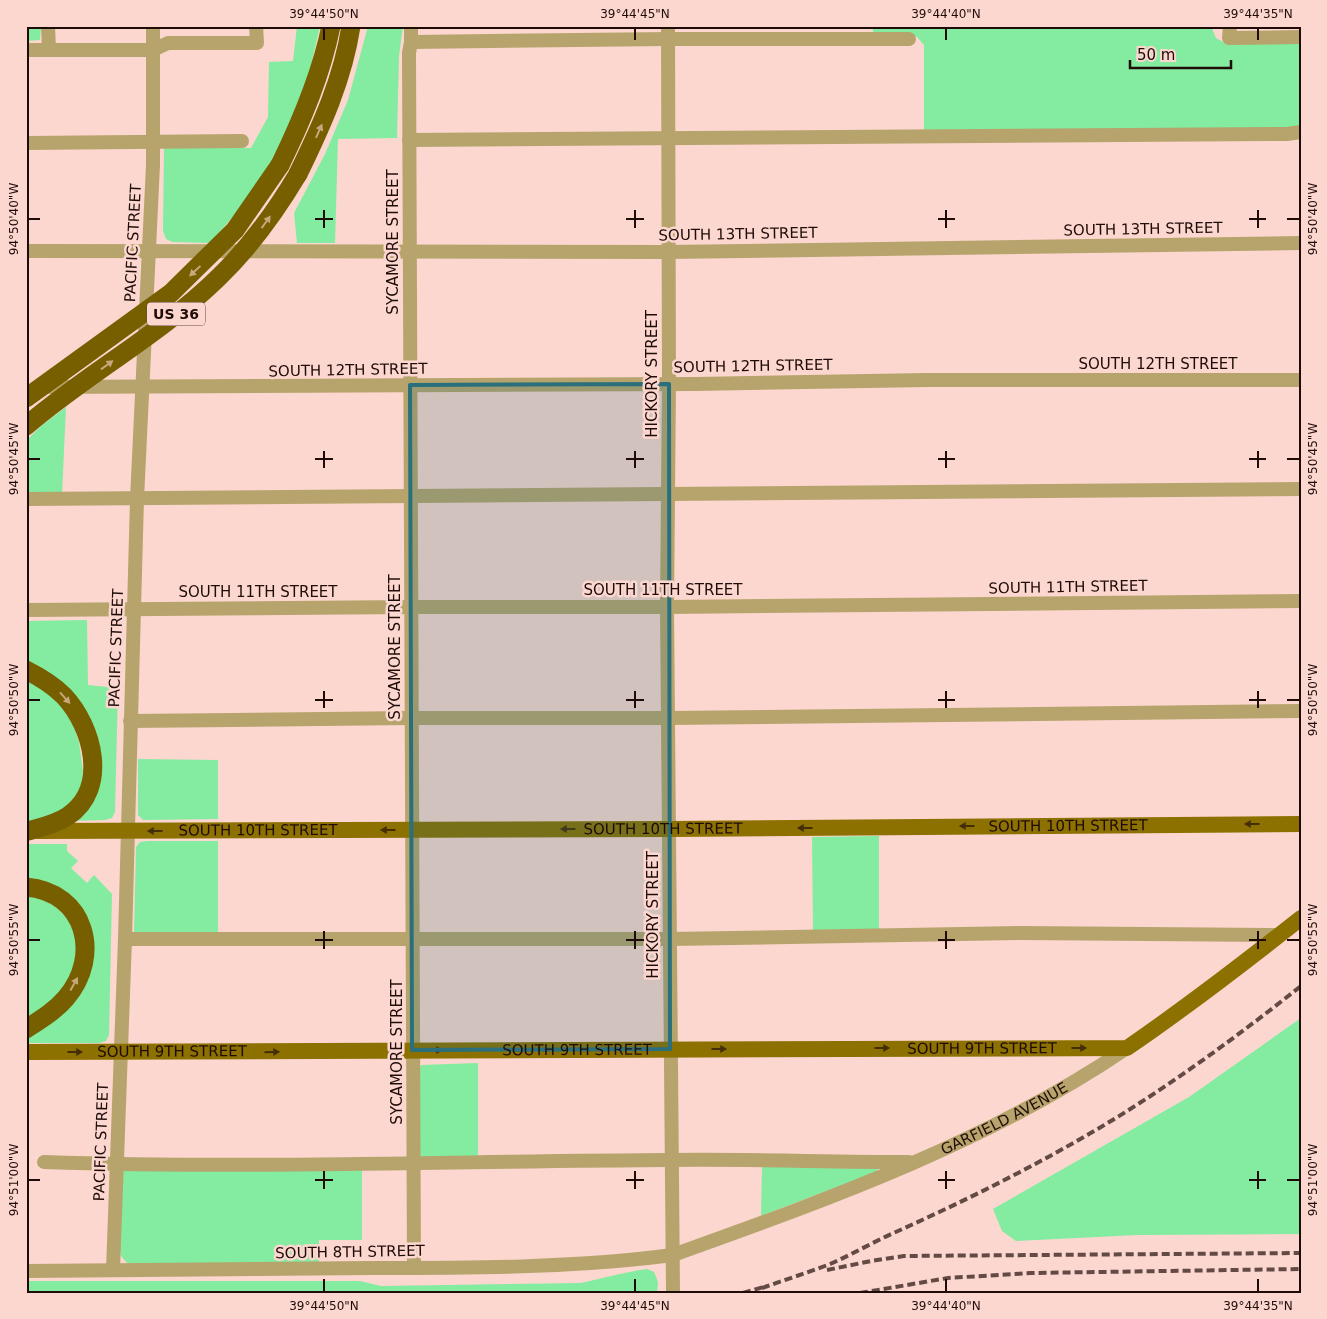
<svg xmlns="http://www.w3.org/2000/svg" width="1327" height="1319" viewBox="0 0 1327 1319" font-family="'DejaVu Sans',sans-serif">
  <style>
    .green { fill: #83eca0 }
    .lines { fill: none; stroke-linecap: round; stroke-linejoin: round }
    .minor { stroke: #b7a46d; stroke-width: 14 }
    .major { stroke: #8c7000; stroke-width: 16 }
    .highway { stroke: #775f00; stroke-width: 19 }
    .rail { stroke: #634a45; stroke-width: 4; stroke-dasharray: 8 4; stroke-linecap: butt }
    .highway-bridge { stroke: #775f00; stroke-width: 19 }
    .oneway { fill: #c7a77c }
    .oneway2 { fill: #452e05 }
    .marked { fill: #29707c; fill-opacity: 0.2; stroke: #29707c; stroke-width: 4; stroke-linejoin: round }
    .ticks { fill: none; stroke: #1f0b08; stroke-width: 2 }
    .labels { text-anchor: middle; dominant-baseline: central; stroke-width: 5; stroke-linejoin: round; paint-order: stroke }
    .shield { fill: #fcd7cf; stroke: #614844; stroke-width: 1 }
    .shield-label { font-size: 14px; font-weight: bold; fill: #1f0b08 }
    .street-label { font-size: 15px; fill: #1f0b08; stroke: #fcd7cf }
    .neatline { fill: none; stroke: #1f0b08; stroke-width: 2 }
    .ticks-label { font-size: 12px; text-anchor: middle; fill: #1f0b08 }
  </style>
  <rect width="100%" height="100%" fill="#fcd7cf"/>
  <g class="green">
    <polygon points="26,26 41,26 40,40 26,41"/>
    <polygon points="297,26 320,26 309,74 291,122 267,170 242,206 210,243 172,242 166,239 163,231 164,147 251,148 268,117 269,62 293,61"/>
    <polygon points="368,26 403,26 399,56 397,138 338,139 335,243 297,243 294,213 325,154 348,100"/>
    <polygon points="873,26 1211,26 1216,38 1227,44 1301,44 1301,126 1291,128 924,130 924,45 916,36 873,34"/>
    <polygon points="66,407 62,495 26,494 26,441 41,426"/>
    <polygon points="87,620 88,685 118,688 115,812 112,818 105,820 71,821 88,805 92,727 26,661 26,621"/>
    <polygon points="26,679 47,692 61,706 73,724 79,742 83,771 81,790 62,812 31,821 26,821"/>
    <polygon points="138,759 218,760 218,819 143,820 138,815"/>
    <polygon points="879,836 879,931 813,932 812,837"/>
    <polygon points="147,841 218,841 218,935 134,934 136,847 140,842"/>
    <polygon points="26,844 67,844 67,851 78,861 71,868 87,883 94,875 112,894 109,1035 106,1041 99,1043 26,1043 26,1037 52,1021 90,928 26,880"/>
    <polygon points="26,893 48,899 71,922 77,937 75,965 59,996 26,1022"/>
    <polygon points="1301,1018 1301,1234 1138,1235 1016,1241 1002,1231 993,1209 1189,1097"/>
    <polygon points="478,1063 478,1158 419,1158 419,1070 421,1065"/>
    <polygon points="762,1165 879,1167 876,1172 761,1216"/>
    <polygon points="123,1169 362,1169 362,1240 319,1240 319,1263 127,1263 121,1256 119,1246"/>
    <path d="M647,1269L654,1272L658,1282L657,1293H26V1281H360L381,1286L581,1283C604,1278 625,1272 647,1269Z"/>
  </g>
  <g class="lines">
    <g class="minor">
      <polyline points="48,26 49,49"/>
      <polyline points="411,26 411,42 409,53 414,1268"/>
      <polyline points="668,26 669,384 667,607 673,1293"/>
      <polyline points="1230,26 1229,38 1301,37"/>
      <polyline points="411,42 668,39 909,39"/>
      <polyline points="26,50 153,50 168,43 257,43 256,26"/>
      <polyline points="409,140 1287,134 1301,132"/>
      <polyline points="26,143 242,141"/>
      <polyline points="26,251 668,252 1301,243"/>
      <polyline points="39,387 696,384 927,380 1301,380"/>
      <path d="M26,499C451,499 876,489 1301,489"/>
      <polyline points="26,610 411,607 667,607 1301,601"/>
      <polyline points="130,721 411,718 668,718 1301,711"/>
      <polyline points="125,939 670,939 1020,933 1279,935"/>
      <path d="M44,1162C253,1169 461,1161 670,1160C749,1159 829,1162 909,1162"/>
      <polyline points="113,1270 125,939 137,499 153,165 153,26"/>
      <path id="s1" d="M26,1271C141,1270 256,1269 371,1268C471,1268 573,1268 673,1255C829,1199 989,1142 1127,1048"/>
    </g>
    <g class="major">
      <path id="s2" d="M38,831L669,829L1301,824"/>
      <path id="s3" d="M26,1052L1127,1048C1187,1007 1244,963 1301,918"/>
    </g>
    <g class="highway">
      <path d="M280,165C302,120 321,75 331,26"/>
      <path d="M298,174C321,127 343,79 351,26"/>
      <path d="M26,670C40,677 53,685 64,696C93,727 109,788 68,816C56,824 42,827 28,831"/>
      <path d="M26,887C86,892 102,956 66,998C55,1011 40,1020 26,1029"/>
    </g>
    <g class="rail">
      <polyline points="827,1270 871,1261 904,1256 1301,1253"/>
      <path d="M762,1288C784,1280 807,1273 830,1264C853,1254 875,1241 898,1231C969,1199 1039,1164 1106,1124C1174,1083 1239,1035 1301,986"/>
      <polyline points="743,1293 767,1286"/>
      <polyline points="860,1293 948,1278 1031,1273 1301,1269"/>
    </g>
    <g class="highway-bridge">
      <polyline points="26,398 171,293 235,230 280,165"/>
      <path d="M26,426C88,373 161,334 219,277C250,247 276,211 298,174"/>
    </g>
  </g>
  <defs><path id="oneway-solid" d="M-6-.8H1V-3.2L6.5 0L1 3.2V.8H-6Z" transform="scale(1.25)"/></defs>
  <g class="oneway">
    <use href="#oneway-solid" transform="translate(319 131) rotate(-66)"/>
    <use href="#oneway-solid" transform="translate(266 222) rotate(-54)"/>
    <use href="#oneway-solid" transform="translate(195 271) rotate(137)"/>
    <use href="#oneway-solid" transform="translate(107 365) rotate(-36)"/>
    <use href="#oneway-solid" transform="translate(65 698) rotate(48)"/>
    <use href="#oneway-solid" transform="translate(74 984) rotate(-61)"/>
  </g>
  <g class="oneway2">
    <use href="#oneway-solid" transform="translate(1252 824) rotate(180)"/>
    <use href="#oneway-solid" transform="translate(967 826) rotate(180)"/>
    <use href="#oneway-solid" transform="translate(805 828) rotate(180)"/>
    <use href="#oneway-solid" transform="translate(568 829) rotate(180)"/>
    <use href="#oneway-solid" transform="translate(388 830) rotate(180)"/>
    <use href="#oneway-solid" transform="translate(155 831) rotate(180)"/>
    <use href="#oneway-solid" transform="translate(882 1048)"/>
    <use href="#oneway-solid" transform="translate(1079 1048)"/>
    <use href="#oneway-solid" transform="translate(719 1049)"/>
    <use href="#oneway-solid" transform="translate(435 1050)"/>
    <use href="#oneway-solid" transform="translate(75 1052)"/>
    <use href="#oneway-solid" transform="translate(272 1052) rotate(-1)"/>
  </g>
  <path class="marked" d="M669,384L670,1049L412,1050L410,385Z"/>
  <path class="ticks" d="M324,28V40M635,28V40M946,28V40M1258,28V40M324,210V228M635,210V228M946,210V228M1258,210V228M28,219H40M315,219H333M626,219H644M938,219H955M1249,219H1266M1287,219H1300M324,451V468M635,451V468M946,451V468M1258,451V468M28,459H40M315,459H333M626,459H644M938,459H955M1249,459H1266M1287,459H1300M324,691V708M635,691V708M946,691V708M1258,691V708M28,700H40M315,700H333M626,700H644M938,700H955M1249,700H1266M1287,700H1300M324,931V949M635,931V949M946,931V949M1258,931V949M28,940H40M315,940H333M626,940H644M938,940H955M1249,940H1266M1287,940H1300M324,1171V1189M635,1171V1189M946,1171V1189M1258,1171V1189M28,1180H40M315,1180H333M626,1180H644M938,1180H955M1249,1180H1266M1287,1180H1300M324,1279V1292M635,1279V1292M946,1279V1292M1258,1279V1292"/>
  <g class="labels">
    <rect class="shield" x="147" y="302.5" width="58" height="23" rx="4"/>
    <g class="shield-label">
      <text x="176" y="314">US 36</text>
    </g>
    <g class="street-label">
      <text transform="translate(1143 229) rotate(-1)">SOUTH 13TH STREET</text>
      <text transform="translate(738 234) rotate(-1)">SOUTH 13TH STREET</text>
      <text transform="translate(393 242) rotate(-90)">SYCAMORE STREET</text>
      <text transform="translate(133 243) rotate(-87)">PACIFIC STREET</text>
      <text x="1158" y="364">SOUTH 12TH STREET</text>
      <text transform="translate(753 366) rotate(-1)">SOUTH 12TH STREET</text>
      <text transform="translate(348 370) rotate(-1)">SOUTH 12TH STREET</text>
      <text transform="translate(652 374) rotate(-90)">HICKORY STREET</text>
      <text transform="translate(1068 587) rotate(-1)">SOUTH 11TH STREET</text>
      <text x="663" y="590">SOUTH 11TH STREET</text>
      <text x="258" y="592">SOUTH 11TH STREET</text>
      <text transform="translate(395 647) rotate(-90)">SYCAMORE STREET</text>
      <text transform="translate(116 648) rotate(-88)">PACIFIC STREET</text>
      <text stroke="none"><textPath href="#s2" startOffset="1030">SOUTH 10TH STREET</textPath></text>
      <text stroke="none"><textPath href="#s2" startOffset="625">SOUTH 10TH STREET</textPath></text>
      <text stroke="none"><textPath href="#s2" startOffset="220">SOUTH 10TH STREET</textPath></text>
      <text transform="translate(653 915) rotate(-90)">HICKORY STREET</text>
      <text stroke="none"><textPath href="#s3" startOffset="956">SOUTH 9TH STREET</textPath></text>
      <text stroke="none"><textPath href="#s3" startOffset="551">SOUTH 9TH STREET</textPath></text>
      <text stroke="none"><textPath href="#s3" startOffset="146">SOUTH 9TH STREET</textPath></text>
      <text transform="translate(397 1052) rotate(-90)">SYCAMORE STREET</text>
      <text stroke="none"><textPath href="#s1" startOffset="1006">GARFIELD AVENUE</textPath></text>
      <text transform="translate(101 1142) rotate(-88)">PACIFIC STREET</text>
      <text transform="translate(350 1252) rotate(-1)">SOUTH 8TH STREET</text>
    </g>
  </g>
  <rect width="1327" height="1319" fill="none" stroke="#fcd7cf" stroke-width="55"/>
  <path d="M1130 60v8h101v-8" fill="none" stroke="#1f0b08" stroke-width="2.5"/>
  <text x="1137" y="60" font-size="15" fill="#1f0b08" stroke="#fcd7cf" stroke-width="4" paint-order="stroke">50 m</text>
  <rect x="28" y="28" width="1272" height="1264" class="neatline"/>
  <g class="ticks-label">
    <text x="324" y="18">39°44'50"N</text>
    <text x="635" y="18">39°44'45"N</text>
    <text x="946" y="18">39°44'40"N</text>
    <text x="1258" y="18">39°44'35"N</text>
    <text transform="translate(1313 219) rotate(-90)" y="4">94°50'40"W</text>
    <text transform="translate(14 219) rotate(-90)" y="4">94°50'40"W</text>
    <text transform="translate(1313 459) rotate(-90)" y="4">94°50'45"W</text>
    <text transform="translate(14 459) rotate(-90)" y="4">94°50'45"W</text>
    <text transform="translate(1313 700) rotate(-90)" y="4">94°50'50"W</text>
    <text transform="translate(14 700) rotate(-90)" y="4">94°50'50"W</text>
    <text transform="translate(1313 940) rotate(-90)" y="4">94°50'55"W</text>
    <text transform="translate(14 940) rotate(-90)" y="4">94°50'55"W</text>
    <text transform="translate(1313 1180) rotate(-90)" y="4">94°51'00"W</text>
    <text transform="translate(14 1180) rotate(-90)" y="4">94°51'00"W</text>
    <text x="324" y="1310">39°44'50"N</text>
    <text x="635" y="1310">39°44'45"N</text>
    <text x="946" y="1310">39°44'40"N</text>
    <text x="1258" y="1310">39°44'35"N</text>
  </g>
</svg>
